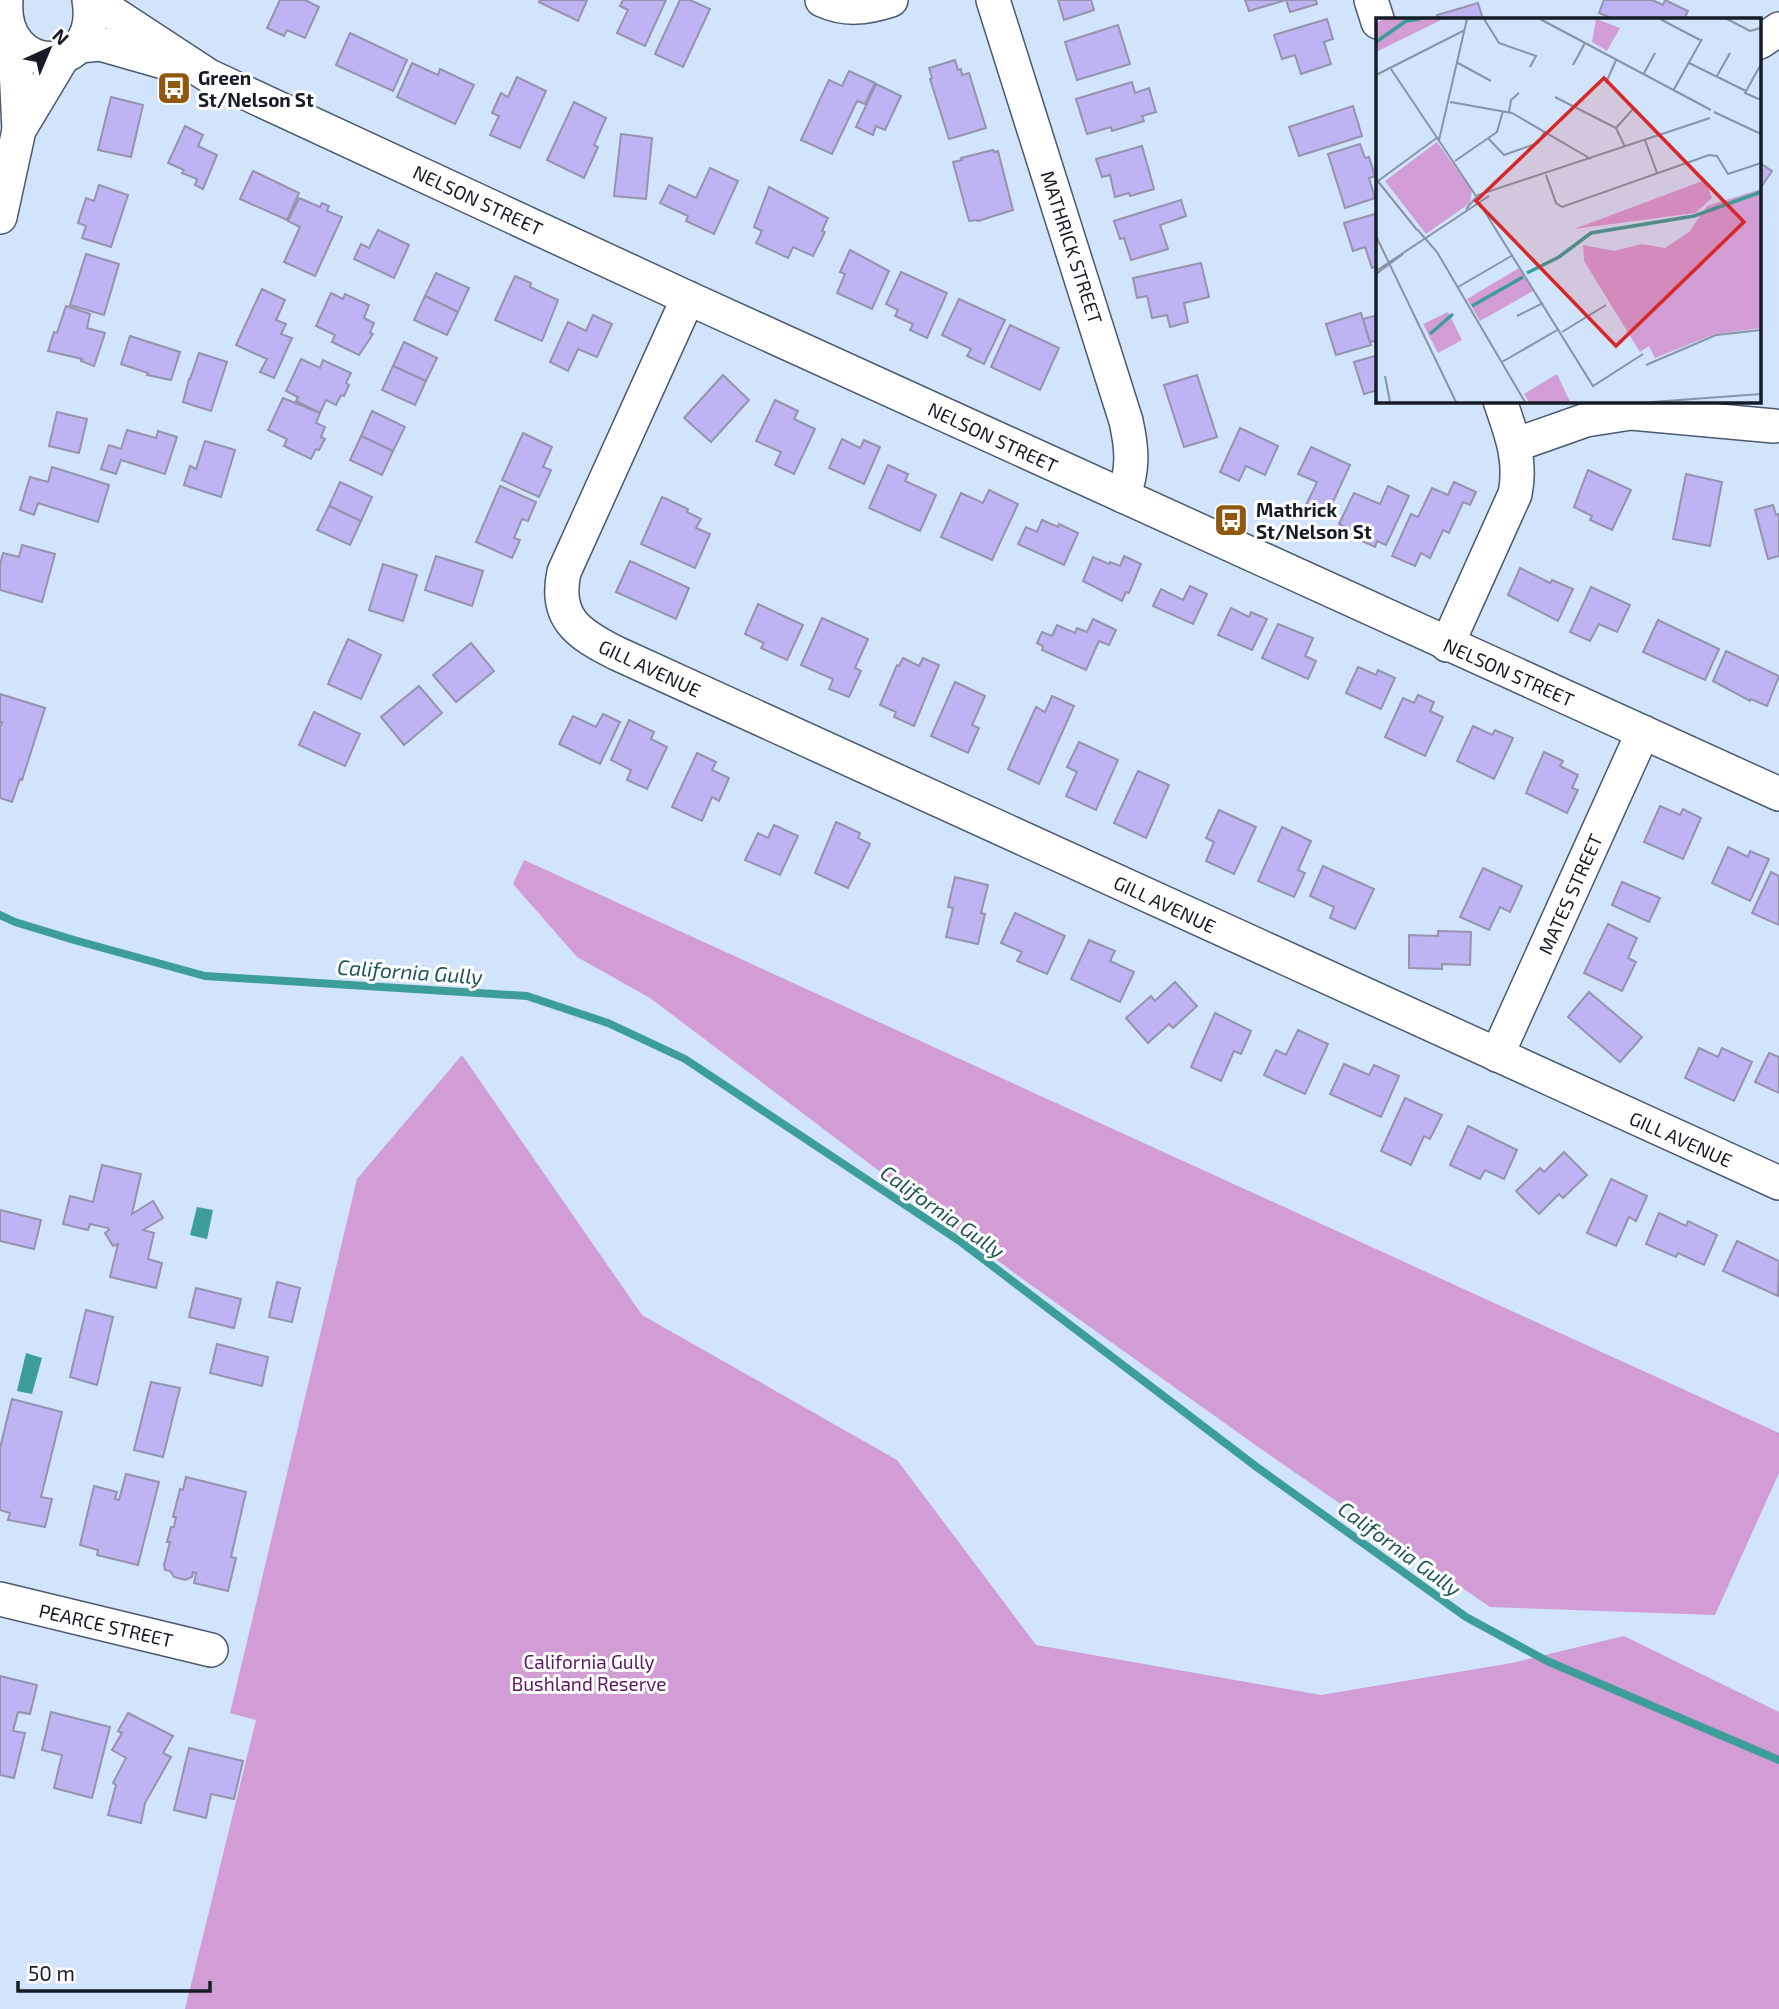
<svg xmlns="http://www.w3.org/2000/svg" width="1779" height="2009" viewBox="0 0 1779 2009" font-family="'Exo 2',sans-serif">
  <style>
    .green { fill: #d29dd5 }
    .water { fill: #3d9e99 }
    .lines { fill: none; stroke-linecap: round; stroke-linejoin: round }
    .stream { stroke: #3d9e99; stroke-width: 8 }
    .building { fill: #beb4f4; stroke: #9693ae; stroke-width: 2 }
    .minor-casing { stroke: #4b5a6f; stroke-width: 36 }
    .minor { stroke: #fff; stroke-width: 33 }
    .labels { text-anchor: middle; dominant-baseline: central; stroke-width: 6; stroke-linejoin: round; paint-order: stroke }
    .poi-label { font-size: 19px; font-weight: bold; fill: #161c25; stroke: #fff; text-anchor: start }
    .street-label { font-size: 19px; fill: #161c25; stroke: #fff }
    .park-label { font-size: 19px; fill: #5e1564; stroke: #fff }
    .water-label { font-size: 21px; font-style: italic; fill: #1f5552; stroke: #fff }
    .inset-river { fill: none; stroke: #3d9e99; stroke-width: 3.5 }
    .inset-road { fill: none; stroke: #8793a6; stroke-width: 2 }
    .view { fill: #d62828; fill-opacity: 0.15; stroke: #d62828; stroke-width: 3.5 }
    .inset-edge { fill: none; stroke: #161c25; stroke-width: 3.5 }
  </style>
  <rect width="100%" height="100%" fill="#d2e3fc"/>
  <g class="green">
    <polygon points="524,860 1779,1433 1779,1473 1715,1615 1490,1607 1261,1449 1017,1275 650,998 577,957 513,884"/>
    <polygon points="462,1055 642,1315 897,1460 1036,1645 1321,1695 1512,1663 1624,1636 1779,1712 1779,2009 185,2009 256,1720 230,1713 357,1179"/>
  </g>
  <g class="water">
    <polygon points="197,1207 213,1210 207,1239 190,1235"/>
    <polygon points="26,1353 42,1358 32,1394 17,1391"/>
  </g>
  <g class="lines">
    <polyline class="stream" points="0,915 15,922 74,940 205,976 527,996 608,1023 685,1059 961,1242 1258,1468 1466,1617 1547,1661 1779,1760"/>
  </g>
  <g class="building">
    <polygon points="280,0 305,0 319,7 305,38 287,30 284,36 267,28"/>
    <polygon points="540,0 587,0 578,21 539,2"/>
    <polygon points="623,0 666,0 645,46 617,33 628,10 620,6"/>
    <polygon points="680,0 690,0 710,9 683,67 655,54"/>
    <polygon points="1058,0 1091,0 1094,10 1064,20"/>
    <polygon points="1245,0 1316,0 1317,4 1290,12 1286,0 1249,11"/>
    <polygon points="1604,0 1652,0 1663,5 1665,0 1688,11 1684,19 1613,19 1599,13"/>
    <polygon points="1478,3 1483,19 1439,19 1437,15"/>
    <polygon points="1327,19 1333,39 1324,42 1331,64 1301,74 1295,55 1282,59 1274,35"/>
    <polygon points="1118,25 1130,64 1077,80 1065,42"/>
    <polygon points="350,33 407,60 393,91 336,65"/>
    <polygon points="955,60 958,70 961,69 962,75 969,73 986,128 949,139 930,79 932,78 929,68"/>
    <polygon points="412,63 438,75 440,69 474,85 455,124 397,97"/>
    <polygon points="849,71 875,83 865,104 857,101 832,154 801,140 829,80 842,86"/>
    <polygon points="517,77 546,91 520,148 490,135 499,116 492,113 501,93 508,97"/>
    <polygon points="1132,82 1135,93 1149,88 1156,112 1142,116 1144,121 1112,131 1111,127 1087,134 1076,99"/>
    <polygon points="876,84 901,96 885,130 876,126 873,135 856,127"/>
    <polygon points="111,97 143,105 131,157 98,150"/>
    <polygon points="574,102 606,118 594,145 598,147 584,178 547,160"/>
    <polygon points="1353,106 1362,136 1299,156 1289,127"/>
    <polygon points="185,126 203,135 198,146 217,155 203,189 195,185 197,179 182,173 184,170 168,163"/>
    <polygon points="621,134 652,138 646,199 614,196"/>
    <polygon points="1360,144 1365,158 1369,157 1375,176 1369,178 1375,198 1345,208 1328,154"/>
    <polygon points="1142,146 1154,189 1130,196 1129,193 1115,197 1110,175 1102,177 1096,159"/>
    <polygon points="993,150 994,152 998,151 1013,210 978,221 977,220 969,221 953,162 962,160 961,158"/>
    <polygon points="1760,163 1772,171 1760,189"/>
    <polygon points="710,168 738,181 714,234 686,221 688,216 660,203 669,185 696,198"/>
    <polygon points="253,171 299,193 287,220 240,199"/>
    <polygon points="99,185 128,195 111,247 82,238 86,226 78,223 86,198 94,201"/>
    <polygon points="769,187 828,218 822,231 825,232 813,256 793,247 788,258 756,243 762,231 754,227"/>
    <polygon points="299,198 320,207 322,203 329,206 327,211 342,217 315,276 284,262 300,227 288,221"/>
    <polygon points="1181,200 1186,216 1160,225 1168,249 1131,260 1124,238 1120,239 1114,221"/>
    <polygon points="1378,213 1378,266 1372,268 1365,247 1353,251 1344,223"/>
    <polygon points="378,230 409,245 394,278 354,259 361,244 369,248"/>
    <polygon points="850,250 889,271 872,309 837,293 845,274 840,272"/>
    <polygon points="86,254 119,264 104,315 70,305"/>
    <polygon points="1201,263 1209,297 1184,303 1188,322 1170,327 1167,315 1152,318 1147,296 1137,298 1133,278"/>
    <polygon points="901,272 947,293 927,338 910,330 913,324 895,316 898,310 886,304"/>
    <polygon points="436,273 469,288 458,312 425,296"/>
    <polygon points="515,276 531,283 530,287 558,300 542,341 495,320"/>
    <polygon points="262,289 285,300 276,320 286,324 281,334 292,338 274,378 260,372 267,359 236,345"/>
    <polygon points="331,293 343,299 345,294 369,305 364,318 374,323 370,333 373,334 359,355 332,342 335,335 316,326"/>
    <polygon points="425,296 458,312 447,335 414,320"/>
    <polygon points="959,299 1005,320 984,364 967,356 971,349 942,335"/>
    <polygon points="66,306 90,314 87,328 105,333 94,366 81,361 82,359 48,351 54,332 57,333"/>
    <polygon points="1361,313 1371,345 1336,355 1326,324"/>
    <polygon points="593,315 612,324 597,357 578,349 568,371 550,362 568,322 586,331"/>
    <polygon points="1378,315 1378,340 1370,342 1363,319"/>
    <polygon points="1010,325 1059,348 1040,390 991,367"/>
    <polygon points="130,336 180,352 171,380 147,375 148,373 121,364"/>
    <polygon points="404,342 437,358 426,381 393,366"/>
    <polygon points="199,353 227,362 211,411 183,402 189,379 190,379"/>
    <polygon points="1378,355 1378,390 1364,394 1354,362"/>
    <polygon points="301,359 320,368 323,360 351,373 346,383 349,385 344,396 341,395 336,405 326,400 320,413 296,401 298,397 286,391"/>
    <polygon points="393,366 426,381 415,405 382,390"/>
    <polygon points="723,375 749,400 711,442 684,418"/>
    <polygon points="1197,375 1217,437 1184,447 1164,385"/>
    <polygon points="283,398 320,413 316,423 325,427 321,437 325,439 319,450 316,449 311,459 284,446 287,439 268,430"/>
    <polygon points="775,400 798,411 794,419 815,429 794,474 775,465 781,452 756,441"/>
    <polygon points="372,411 405,427 393,451 361,436"/>
    <polygon points="57,412 87,419 79,453 49,446"/>
    <polygon points="1240,428 1278,446 1265,475 1246,466 1239,481 1220,472"/>
    <polygon points="127,430 156,438 158,431 177,437 165,474 121,460 116,474 101,469 109,445 121,449"/>
    <polygon points="523,433 552,447 543,467 551,470 539,497 502,480"/>
    <polygon points="361,436 393,451 382,475 350,460"/>
    <polygon points="842,439 860,448 864,440 880,447 864,484 829,468"/>
    <polygon points="205,441 235,450 221,497 184,485 190,466 196,469"/>
    <polygon points="1311,447 1350,465 1327,515 1306,505 1317,482 1298,474"/>
    <polygon points="888,465 908,474 905,481 936,495 920,531 869,508"/>
    <polygon points="52,467 109,485 98,522 38,503 34,515 20,510 30,477 48,482"/>
    <polygon points="1588,470 1631,490 1612,530 1590,520 1592,516 1574,507"/>
    <polygon points="1686,474 1722,482 1710,546 1673,539"/>
    <polygon points="340,482 372,497 361,521 329,506"/>
    <polygon points="1454,482 1476,492 1470,505 1463,502 1449,533 1443,530 1430,558 1421,553 1415,566 1392,556 1411,514 1418,517 1432,488 1448,495"/>
    <polygon points="500,486 536,502 528,521 522,519 514,538 520,540 512,558 476,542"/>
    <polygon points="1388,486 1409,496 1386,545 1377,541 1375,547 1351,536 1354,531 1339,524 1354,493 1380,504"/>
    <polygon points="989,490 1018,504 992,560 941,537 961,493 983,503"/>
    <polygon points="662,497 688,509 687,512 701,519 696,528 710,534 695,568 641,544"/>
    <polygon points="1773,505 1776,515 1779,514 1779,556 1768,559 1755,510"/>
    <polygon points="329,506 361,521 350,545 317,530"/>
    <polygon points="1042,520 1058,527 1059,524 1078,533 1064,565 1018,544 1026,527 1037,532"/>
    <polygon points="22,545 55,554 42,602 0,590 0,564 3,553 19,557"/>
    <polygon points="436,556 483,571 472,606 425,590"/>
    <polygon points="1124,556 1141,564 1129,593 1126,592 1122,601 1083,581 1093,557 1109,564 1110,562 1120,566"/>
    <polygon points="630,561 689,588 676,619 616,592"/>
    <polygon points="383,564 417,575 403,621 369,610"/>
    <polygon points="1520,568 1550,583 1552,580 1573,589 1558,621 1508,595"/>
    <polygon points="1190,586 1207,594 1193,624 1153,606 1161,589 1183,600"/>
    <polygon points="1591,587 1630,605 1617,632 1599,624 1590,641 1570,632"/>
    <polygon points="758,604 803,625 787,660 761,648 764,643 745,634"/>
    <polygon points="1231,608 1249,617 1251,612 1267,619 1252,650 1218,635"/>
    <polygon points="822,618 868,639 855,668 861,671 849,697 829,689 833,679 801,665"/>
    <polygon points="1093,619 1116,630 1109,645 1099,641 1086,670 1042,650 1043,646 1037,643 1042,632 1052,636 1057,625 1075,633 1077,628 1087,632"/>
    <polygon points="1658,620 1719,649 1705,680 1643,652"/>
    <polygon points="1278,624 1313,638 1305,656 1316,661 1308,679 1262,658"/>
    <polygon points="348,639 381,655 361,699 328,684"/>
    <polygon points="471,643 494,671 456,702 433,675"/>
    <polygon points="1726,651 1779,676 1767,706 1751,699 1750,701 1713,681"/>
    <polygon points="903,658 919,666 923,658 939,665 914,726 894,717 896,712 880,705 897,665 899,666"/>
    <polygon points="1358,667 1376,675 1378,670 1395,678 1381,709 1346,693"/>
    <polygon points="955,682 985,696 972,725 979,728 968,753 931,736"/>
    <polygon points="419,686 442,713 404,745 381,717"/>
    <polygon points="0,694 45,708 22,780 20,779 12,802 0,798 0,728 2,722 0,722"/>
    <polygon points="1418,695 1434,702 1430,711 1443,717 1425,756 1385,737 1403,698 1414,703"/>
    <polygon points="1052,696 1074,706 1039,784 1008,769 1036,707 1045,712"/>
    <polygon points="314,712 360,734 345,766 299,745"/>
    <polygon points="603,714 620,722 600,764 559,744 573,716 596,727"/>
    <polygon points="629,720 654,732 651,739 667,747 647,789 627,780 631,770 611,760"/>
    <polygon points="1473,726 1492,735 1495,730 1513,738 1494,779 1457,761"/>
    <polygon points="1079,742 1118,760 1096,810 1066,796 1077,772 1067,767"/>
    <polygon points="1544,752 1563,761 1560,766 1578,775 1572,788 1578,790 1567,813 1526,793"/>
    <polygon points="697,753 716,762 712,770 729,778 719,801 712,797 702,821 672,807"/>
    <polygon points="1138,771 1169,785 1146,838 1114,823"/>
    <polygon points="1660,806 1680,815 1683,809 1701,818 1683,859 1644,842"/>
    <polygon points="1219,810 1256,827 1234,874 1206,861 1214,842 1206,838"/>
    <polygon points="836,822 860,833 858,838 870,844 848,888 815,873"/>
    <polygon points="774,825 798,836 780,875 745,860 758,833 768,838"/>
    <polygon points="1282,827 1311,841 1298,870 1305,873 1294,897 1258,881"/>
    <polygon points="1728,847 1748,857 1750,851 1769,859 1750,901 1712,883"/>
    <polygon points="1323,866 1374,889 1355,929 1330,918 1334,907 1310,896"/>
    <polygon points="1483,868 1522,886 1510,912 1500,907 1489,930 1460,917"/>
    <polygon points="1771,872 1779,876 1779,925 1752,913"/>
    <polygon points="955,877 988,885 981,913 985,914 978,944 946,937 953,908 948,907"/>
    <polygon points="1622,882 1660,898 1649,922 1612,905"/>
    <polygon points="1015,913 1065,936 1047,974 1017,961 1022,952 1001,943"/>
    <polygon points="1608,924 1637,938 1628,958 1636,962 1622,991 1584,973"/>
    <polygon points="1438,931 1471,932 1470,965 1442,964 1442,969 1409,968 1409,935 1438,936"/>
    <polygon points="1089,940 1115,951 1110,961 1134,972 1120,1002 1071,979"/>
    <polygon points="1175,982 1197,1006 1173,1028 1169,1024 1148,1043 1126,1018 1151,996 1155,1001"/>
    <polygon points="1589,992 1642,1037 1620,1062 1568,1017"/>
    <polygon points="1215,1013 1251,1031 1241,1054 1234,1051 1221,1081 1191,1067"/>
    <polygon points="1298,1030 1328,1044 1305,1094 1264,1075 1276,1050 1286,1055"/>
    <polygon points="1699,1048 1718,1057 1722,1048 1752,1062 1734,1101 1685,1078"/>
    <polygon points="1769,1053 1779,1057 1779,1093 1755,1082"/>
    <polygon points="1344,1064 1369,1075 1374,1065 1399,1076 1381,1117 1330,1094"/>
    <polygon points="1405,1098 1442,1115 1430,1139 1424,1136 1411,1165 1381,1151"/>
    <polygon points="1468,1126 1517,1150 1504,1179 1485,1170 1480,1179 1450,1165"/>
    <polygon points="1564,1152 1587,1175 1563,1198 1559,1194 1539,1214 1516,1191 1540,1168 1544,1172"/>
    <polygon points="102,1165 141,1174 132,1214 153,1201 163,1218 143,1230 154,1233 148,1259 162,1263 156,1288 110,1277 118,1244 113,1246 105,1233 109,1230 108,1228 90,1224 88,1230 63,1224 70,1196 93,1202"/>
    <polygon points="1611,1179 1647,1196 1636,1221 1629,1217 1616,1246 1587,1233"/>
    <polygon points="0,1210 41,1220 34,1249 0,1241"/>
    <polygon points="1659,1213 1686,1226 1688,1221 1717,1235 1704,1265 1678,1253 1676,1257 1646,1244"/>
    <polygon points="1737,1241 1779,1261 1778,1296 1723,1271"/>
    <polygon points="277,1282 300,1288 292,1322 269,1317"/>
    <polygon points="196,1288 241,1299 234,1328 189,1317"/>
    <polygon points="86,1310 113,1317 97,1385 70,1377"/>
    <polygon points="217,1344 268,1357 262,1386 210,1373"/>
    <polygon points="151,1382 180,1388 163,1457 134,1450"/>
    <polygon points="12,1399 62,1412 41,1497 52,1499 45,1527 8,1520 10,1513 0,1510 0,1448"/>
    <polygon points="126,1474 159,1482 138,1565 97,1555 98,1550 80,1545 94,1486 117,1492 115,1499 119,1500"/>
    <polygon points="186,1477 246,1492 231,1557 236,1558 228,1591 194,1583 196,1573 193,1572 192,1577 185,1580 174,1577 170,1571 165,1570 164,1565 170,1542 167,1542 171,1527 174,1527 176,1517 173,1517 180,1489 183,1490"/>
    <polygon points="0,1676 37,1685 30,1714 18,1712 13,1731 25,1733 14,1778 0,1775"/>
    <polygon points="51,1712 110,1727 92,1798 54,1788 62,1755 42,1750"/>
    <polygon points="128,1713 173,1736 163,1753 171,1757 145,1803 141,1823 108,1815 116,1785 113,1783 126,1758 112,1750 122,1733 118,1731"/>
    <polygon points="189,1748 243,1761 234,1799 211,1794 206,1818 174,1810"/>
  </g>
  <g class="lines">
    <g class="minor-casing">
      <g id="minor">
        <path d="M6,0C0,78 102,78 89,0"/>
        <polyline points="93,0 209,76 688,298 1779,794"/>
        <path d="M822,0C846,11 866,8 891,0"/>
        <path d="M993,0L1126,421C1132,448 1134,470 1123,496"/>
        <polyline points="1371,0 1378,22"/>
        <polyline points="1760,42 1779,29"/>
        <polyline points="79,46 100,44 170,64"/>
        <polyline points="19,130 64,55"/>
        <polyline points="0,217 19,130 15,47"/>
        <path d="M688,298L564,572C554,618 578,634 616,653L1779,1183"/>
        <polyline points="1515,445 1586,420 1631,413 1774,426"/>
        <path d="M1447,645L1515,494C1522,460 1511,433 1500,401"/>
        <polyline points="1497,1055 1643,732"/>
        <polyline points="0,1599 211,1650"/>
      </g>
    </g>
    <use href="#minor" class="minor"/>
  </g>
  <defs>
    <g id="bus-square" transform="scale(1.75)"><rect x="-9" y="-9" width="18" height="18" rx="4" fill="#90580f" stroke="#fff"/><path d="M-5-6H5V4H4V6H2V4H-2V6H-4V4H-5ZM-3.5-4V0h7V-4ZM-3.5 1.2v1.5H-2V1.2ZM2 1.2v1.5H3.5V1.2Z" fill="#fff"/></g>
  </defs>
  <g fill-rule="evenodd">
    <use href="#bus-square" x="174" y="88"/>
    <use href="#bus-square" x="1231" y="520"/>
  </g>
  <g class="labels">
    <g class="poi-label">
      <text x="198" y="77">Green<tspan x="198" dy="22">St/Nelson St</tspan></text>
      <text x="1256" y="509">Mathrick<tspan x="1256" dy="22">St/Nelson St</tspan></text>
    </g>
    <g class="street-label">
      <text transform="translate(478 200) rotate(25)">NELSON STREET</text>
      <text transform="translate(1072 247) rotate(72)">MATHRICK STREET</text>
      <text transform="translate(993 437) rotate(25)">NELSON STREET</text>
      <text transform="translate(650 668) rotate(25)">GILL AVENUE</text>
      <text transform="translate(1509 672) rotate(24)">NELSON STREET</text>
      <text transform="translate(1570 894) rotate(-66)">MATES STREET</text>
      <text transform="translate(1165 904) rotate(25)">GILL AVENUE</text>
      <text transform="translate(1681 1139) rotate(24)">GILL AVENUE</text>
      <text transform="translate(106 1625) rotate(13)">PEARCE STREET</text>
    </g>
    <g class="park-label">
      <text x="589" y="1661">California Gully<tspan x="589" dy="22">Bushland Reserve</tspan></text>
    </g>
    <g class="water-label">
      <text transform="translate(410 971) rotate(4)">California Gully</text>
      <text transform="translate(943 1211) rotate(35)">California Gully</text>
      <text transform="translate(1400 1548) rotate(36)">California Gully</text>
    </g>
  </g>
  <g transform="translate(1376 18)">
    <rect width="385" height="385" fill="#d2e3fc"/>
    <path d="M8,1H67L0,34V5ZM220,1L244,10L231,33L216,24ZM61,124L96,172L94,185L50,216L9,163ZM329,162L336,180L319,195L198,211ZM385,171V310L339,316L279,340L273,328L264,334L208,243L207,227L238,233L266,226L289,230L313,214L331,188ZM143,250L157,273L104,303L91,281ZM72,294L86,322L62,335L47,306ZM181,356L194,384H153L148,376Z" fill="#d29dd5"/>
    <path class="inset-river" d="M0,24L30,3L44,1M151,255L183,239L215,215L318,198L385,174M96,288L147,259M54,316L77,296"/>
    <path class="inset-road" d="M108,1L123,25L160,38L154,49M164,1L335,92M284,1L324,22M351,1L374,13L385,10M82,45L115,63M313,45L370,73M385,46L369,75L385,82M197,47L209,25M15,51L100,178M0,57L89,12M267,57L279,35M341,58L354,35M230,65L240,42M297,73L326,21M179,79L240,110L249,129M74,84L136,95L215,141M133,94L135,82L143,75M338,94L385,116M240,110L257,91M112,120L128,137L162,125L169,113M63,122L91,1M269,122L281,155M79,143L121,114L127,93M170,157L180,185L186,189L333,137L341,138L352,156L385,145M0,161L41,212M2,163L62,119M104,186L217,368L267,336M90,191L102,177L334,100M41,211L61,234L149,384M0,218L80,384M0,253L113,178M0,256L27,236M82,269L137,237M141,298L167,285M186,314L230,287M126,344L183,311M270,347L340,317L385,312M9,358L14,384M276,384L385,376"/>
    <path class="view" d="M228,60L368,204L240,328L100,183Z"/>
    <rect width="385" height="385" class="inset-edge"/>
  </g>
  <g transform="translate(49 49) rotate(44)" stroke="#ffffff" stroke-width="5" paint-order="stroke">
  <path d="M0-5L12 26L0 18L-12 26Z" fill="#161c25"/>
  <text y="-10" font-size="19" font-weight="bold" text-anchor="middle" fill="#161c25">N</text>
  </g>
  <path d="M18 1981v10h192v-10" fill="none" stroke="#161c25" stroke-width="3.5"/>
  <text x="28" y="1981" font-size="21" fill="#161c25" stroke="#ffffff" stroke-width="5" paint-order="stroke">50 m</text>
</svg>
